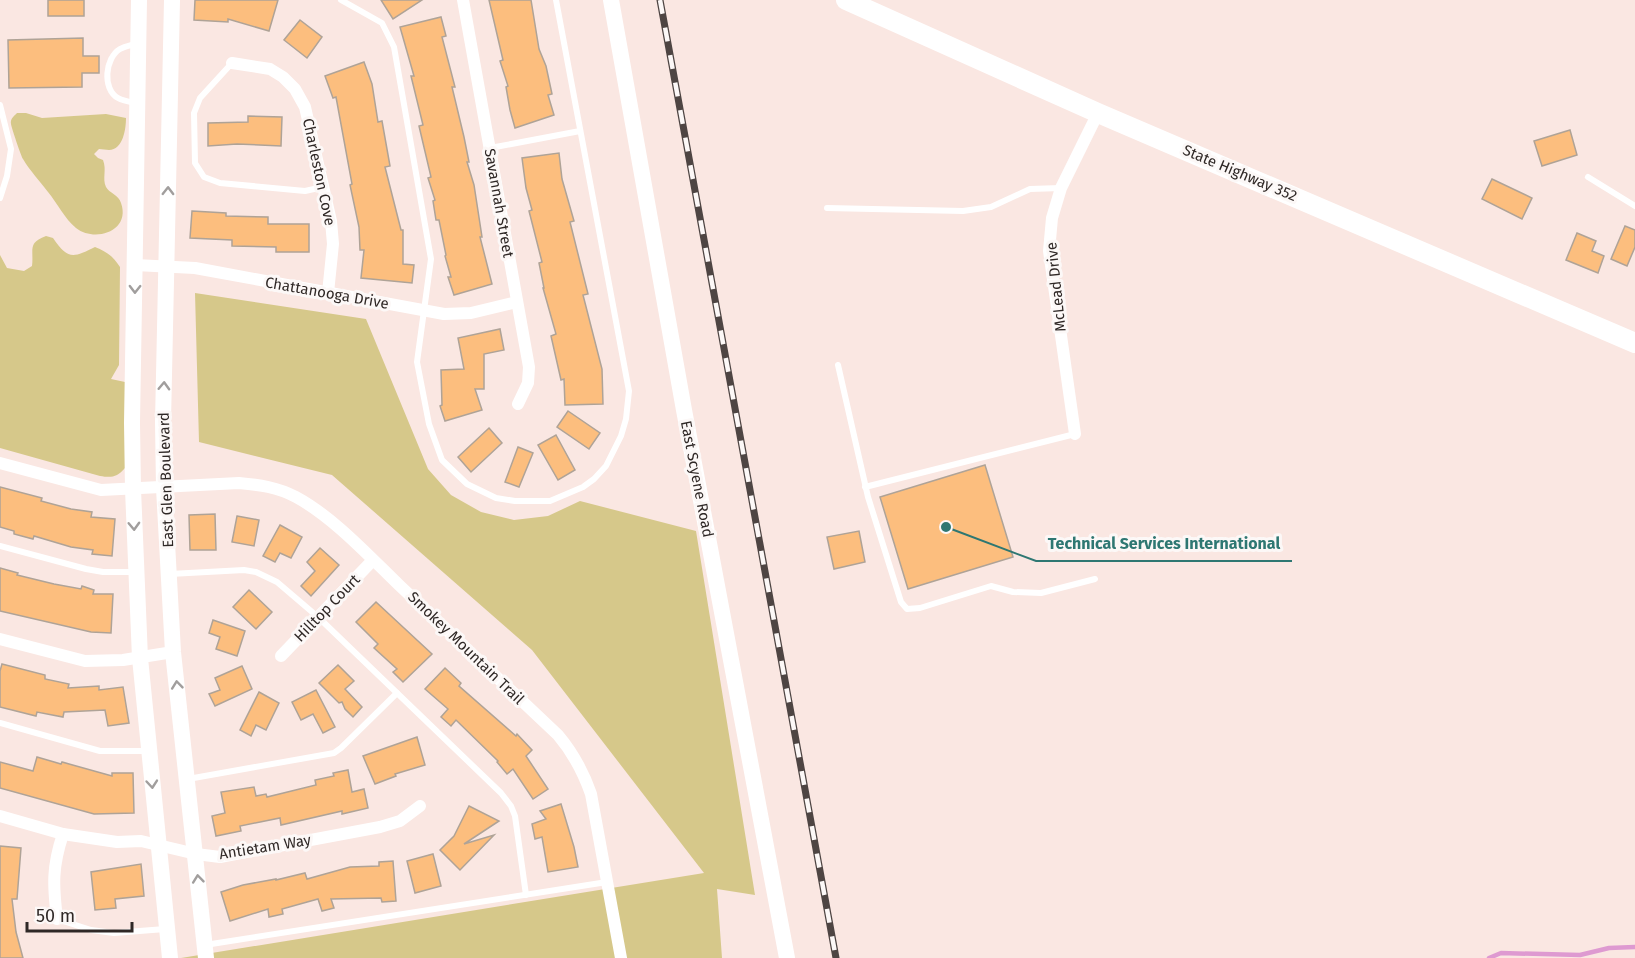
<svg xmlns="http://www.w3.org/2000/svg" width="1635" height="958" viewBox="0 0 1635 958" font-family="'Fira Sans',sans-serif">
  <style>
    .green { fill: #d6c88a }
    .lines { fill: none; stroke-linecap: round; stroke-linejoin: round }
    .stream { stroke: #de9ad1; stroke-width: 4.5 }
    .building { fill: #fcbe7e; stroke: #afa397; stroke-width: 1.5 }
    .lane { stroke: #fff; stroke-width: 6 }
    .street { stroke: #fff; stroke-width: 12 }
    .secondary { stroke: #fff; stroke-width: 16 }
    .primary { stroke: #fff; stroke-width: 20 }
    .rail-casing { stroke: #4e4543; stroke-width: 7 }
    .rail { stroke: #fcf8f7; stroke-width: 4.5; stroke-dasharray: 14; stroke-linecap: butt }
    .oneway { stroke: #a19e9d }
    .labels { text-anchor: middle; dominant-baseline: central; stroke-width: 6; stroke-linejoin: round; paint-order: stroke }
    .street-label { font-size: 15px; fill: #2f2826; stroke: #fcf8f7 }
    .leader { fill: none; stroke: #2e7772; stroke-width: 2 }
    .callout-dot { fill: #2e7772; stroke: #fcf8f7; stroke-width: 2 }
    .callout-label { font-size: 16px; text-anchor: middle; font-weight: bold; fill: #2e7772; stroke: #fcf8f7; stroke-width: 6; stroke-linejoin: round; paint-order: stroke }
  </style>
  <rect width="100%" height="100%" fill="#fae7e2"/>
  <g class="green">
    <path d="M17,113H26L42,118L106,114L126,118C126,129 123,150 109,150C106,150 102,149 99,149L94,154L98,158L103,160C107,170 102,178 106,187C109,193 119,195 121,203C131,231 95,243 76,228C65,219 57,203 48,192C40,181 30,171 23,159C21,156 11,126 11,124C10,119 14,116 17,113Z"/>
    <path d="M46,236L53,238C68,260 73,258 95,247C107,252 113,256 120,267L119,365L111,379L125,382V468C117,477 112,478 100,476L0,448V255L7,268L24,271L32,266C34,250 27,243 46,236Z"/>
    <polygon points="195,293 366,319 428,469 451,495 481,512 514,520 548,516 580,501 696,531 755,895 717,889 722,958 181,958 704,873 532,650 332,475 199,442"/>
  </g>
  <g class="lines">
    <polyline class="stream" points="1489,958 1501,953 1580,955 1609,948 1635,947"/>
  </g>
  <g class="building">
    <rect x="48" y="0" width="36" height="16"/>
    <polygon points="195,0 278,0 269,31 228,19 228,22 194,20"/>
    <polygon points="381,0 422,0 393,19"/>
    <polygon points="489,0 531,0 539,49 546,66 552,94 548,95 554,115 515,128 510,110 506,87 508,86 500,61 503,60"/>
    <polygon points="441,17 446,36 442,37 455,87 452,87 464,137 469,162 467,162 474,185 482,237 480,237 492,284 454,295 448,277 451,277 445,256 446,255 439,220 436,220 433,201 435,200 428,178 431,177 419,126 423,125 411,76 414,76 400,27"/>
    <polygon points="300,20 322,37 307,58 284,40"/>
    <polygon points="83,38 83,56 99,56 99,73 82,73 82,87 9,88 8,40"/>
    <polygon points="364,62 372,84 378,122 382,121 390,166 385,167 401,230 403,230 403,264 414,265 412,283 361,278 364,250 360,250 359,227 350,185 352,184 336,97 333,98 325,76"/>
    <polygon points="248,116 282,117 281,146 237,144 208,146 208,123 248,122"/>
    <polygon points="1570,130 1577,155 1542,166 1534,141"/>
    <polygon points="559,153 562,179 574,221 570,222 588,294 583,295 602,369 603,404 565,405 564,379 561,380 551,336 556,334 543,288 544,288 539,263 542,262 529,211 532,210 526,188 522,158"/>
    <polygon points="1492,179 1532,198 1522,219 1482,199"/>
    <polygon points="192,211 226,213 226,216 268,217 268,224 309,224 309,252 276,252 276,247 232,246 232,240 190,238"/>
    <polygon points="1625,226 1635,230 1635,247 1627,266 1611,259"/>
    <polygon points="1577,233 1596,241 1592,251 1604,256 1598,273 1566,260"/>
    <polygon points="500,329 504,350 484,354 484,389 475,389 482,410 445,421 440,406 442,405 441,370 464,369 458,338"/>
    <polygon points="568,411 600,433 589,449 557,427"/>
    <polygon points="489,428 502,443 471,472 458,457"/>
    <polygon points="556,435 575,470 558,480 538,445"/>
    <polygon points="518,447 533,453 519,487 505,482"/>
    <polygon points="985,465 1013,557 908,589 880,497"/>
    <polygon points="0,487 42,498 41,501 71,509 92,512 91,517 115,519 112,556 92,554 93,550 71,547 34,536 33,539 14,534 14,531 0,527"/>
    <polygon points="215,514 216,550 190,550 189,515"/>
    <polygon points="237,516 259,520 254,546 232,542"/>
    <polygon points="280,525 302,537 291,558 280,553 275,562 263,556"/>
    <polygon points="859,531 865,562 834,569 827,537"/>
    <polygon points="320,548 339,565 311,596 301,586 315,571 307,562"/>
    <polygon points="0,568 18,573 17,575 54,584 81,589 82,586 94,590 93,594 113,594 111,633 91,632 0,611"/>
    <polygon points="249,590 272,612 256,629 233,607"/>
    <polygon points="376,602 432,654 403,682 393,672 397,669 374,648 378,644 356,622"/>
    <polygon points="213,620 245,631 237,656 216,649 220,637 209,633"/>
    <polygon points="2,664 45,675 45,679 69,684 68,688 99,686 99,690 123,687 129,723 108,726 105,710 64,712 63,717 37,712 36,716 0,707 0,671"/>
    <polygon points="338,665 354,681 345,689 362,707 353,717 345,709 342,702 339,703 319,683"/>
    <polygon points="242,666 252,689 215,706 209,694 220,690 215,678"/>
    <polygon points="445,668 461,683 459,686 516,736 517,734 532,750 526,756 548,789 533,799 513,769 507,774 497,762 498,761 456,720 451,726 441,717 448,709 425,689"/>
    <polygon points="316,690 335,727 323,733 313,714 301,720 292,702"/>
    <polygon points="259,692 279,703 266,730 256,725 251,736 240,730"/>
    <polygon points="417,737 425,765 395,774 396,776 375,784 363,756"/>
    <polygon points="37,757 61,764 62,762 112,776 112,773 133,773 134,813 94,814 0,788 0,762 33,771"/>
    <polygon points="348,770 352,792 364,789 368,808 342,814 342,811 281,825 280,818 240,826 241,831 216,836 212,816 225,813 221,792 254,787 256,796 266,794 267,797 316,785 315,780 334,776 333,773"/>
    <polygon points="561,804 574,847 578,867 548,872 542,837 535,839 532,824 546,819 540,811"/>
    <polygon points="469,806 499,821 464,844 494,835 460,870 440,850 454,836"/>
    <polygon points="0,846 21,848 17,899 12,899 16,932 23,958 0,958"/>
    <polygon points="433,854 441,886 415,893 407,861"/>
    <polygon points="393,861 396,901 382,902 381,898 331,899 334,908 322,911 318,899 282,909 283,914 269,917 268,909 230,921 221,892 243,885 276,879 276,880 305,873 307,879 350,867 379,866 379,862"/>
    <polygon points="141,864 144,896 115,899 116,908 95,910 91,872"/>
  </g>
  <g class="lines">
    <g class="lane">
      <polyline points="341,0 382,23 394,47 431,259 417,362 429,424 442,460 467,484 496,498 515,501 550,501 583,487 594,479 606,466 621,436 626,419 629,391 556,0"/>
      <polyline points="232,63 200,98 194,113 195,163 204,177 220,183 305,191 323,187"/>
      <path d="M136,103C130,102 123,101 118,98C102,89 105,58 120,49C125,46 132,45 138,43"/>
      <polyline points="0,105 11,149 7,176 0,198"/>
      <polyline points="490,148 580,131"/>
      <polyline points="1588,177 1635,206"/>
      <polyline points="827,208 963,211 991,207 1030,189 1061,188"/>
      <polyline points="838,365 868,497 901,602 907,609 920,608 991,586 1013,592 1041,593 1095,579"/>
      <polyline points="865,487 1075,434"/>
      <polyline points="0,546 86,569 103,572 134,572"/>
      <polyline points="170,574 244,570 256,572 277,582 318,617 501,793 511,806 515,816 526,895"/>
      <polyline points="0,723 100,751 149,751"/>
      <polyline points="188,779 334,753 341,748 397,693"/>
      <polyline points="57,919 91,930 114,933 165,929"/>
      <polyline points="205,945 607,882"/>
    </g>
    <g class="street">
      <polyline points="463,0 529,367 528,383 518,404"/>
      <polyline points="232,63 270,69 283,77 295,89 305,107 331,221 333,244 328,293"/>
      <polyline points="135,265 195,268 444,314 471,313 517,302"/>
      <polyline points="1075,434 1049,251 1052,218 1061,188 1098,113"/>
      <path d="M0,463L101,490L239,483C260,485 277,487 296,497C333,517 368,555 399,585C452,635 505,685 558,735C574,754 583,771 591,794L621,958"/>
      <polyline points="0,639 85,661 123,660 173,652"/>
      <polyline points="281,656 373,560"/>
      <polyline points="0,816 63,834 117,842 141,841 196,854 220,857 380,827 400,821 420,806"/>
      <path d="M57,919C53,885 52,867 63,834"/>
    </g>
    <g class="secondary">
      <polyline points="139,0 132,423 133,489 140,658 170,958"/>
      <polyline points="172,0 163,422 164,488 173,652 206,958"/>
      <polyline points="611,0 684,410 787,958"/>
    </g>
    <polyline class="primary" points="846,0 1098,113 1635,343"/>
    <g class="rail-casing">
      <polyline id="rail" points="660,0 836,958"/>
    </g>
    <use href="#rail" class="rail"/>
  </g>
  <defs><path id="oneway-chevron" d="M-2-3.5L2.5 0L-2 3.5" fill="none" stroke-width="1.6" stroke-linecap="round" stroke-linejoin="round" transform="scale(1.5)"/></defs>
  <g class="oneway">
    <use href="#oneway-chevron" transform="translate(168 191) rotate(-89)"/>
    <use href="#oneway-chevron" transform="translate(135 289) rotate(91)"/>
    <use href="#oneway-chevron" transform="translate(164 386) rotate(-88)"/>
    <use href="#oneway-chevron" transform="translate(134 526) rotate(88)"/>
    <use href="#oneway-chevron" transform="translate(177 685) rotate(-96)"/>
    <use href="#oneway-chevron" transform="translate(152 784) rotate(85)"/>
    <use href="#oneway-chevron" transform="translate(198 879) rotate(-96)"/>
  </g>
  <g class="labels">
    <g class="street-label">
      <text transform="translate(319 172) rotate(78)">Charleston Cove</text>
      <text transform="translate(1240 173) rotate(23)">State Highway 352</text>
      <text transform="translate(499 203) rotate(80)">Savannah Street</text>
      <text transform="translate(1056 287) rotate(-96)">McLead Drive</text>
      <text transform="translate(327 293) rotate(10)">Chattanooga Drive</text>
      <text transform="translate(697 479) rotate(79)">East Scyene Road</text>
      <text transform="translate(166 480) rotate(-92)">East Glen Boulevard</text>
      <text transform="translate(327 608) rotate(-46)">Hilltop Court</text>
      <text transform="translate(466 648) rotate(44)">Smokey Mountain Trail</text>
      <text transform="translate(265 847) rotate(-9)">Antietam Way</text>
    </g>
  </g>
  <path class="leader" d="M946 527L1036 561H1292"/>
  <circle class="callout-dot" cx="946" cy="527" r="6"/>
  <g class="callout-label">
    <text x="1164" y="549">Technical Services International</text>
  </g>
  <path d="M27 922v9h105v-9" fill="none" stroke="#2f2826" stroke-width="3"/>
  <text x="36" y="922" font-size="18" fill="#2f2826" stroke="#fcf8f7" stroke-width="4.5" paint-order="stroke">50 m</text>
</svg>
